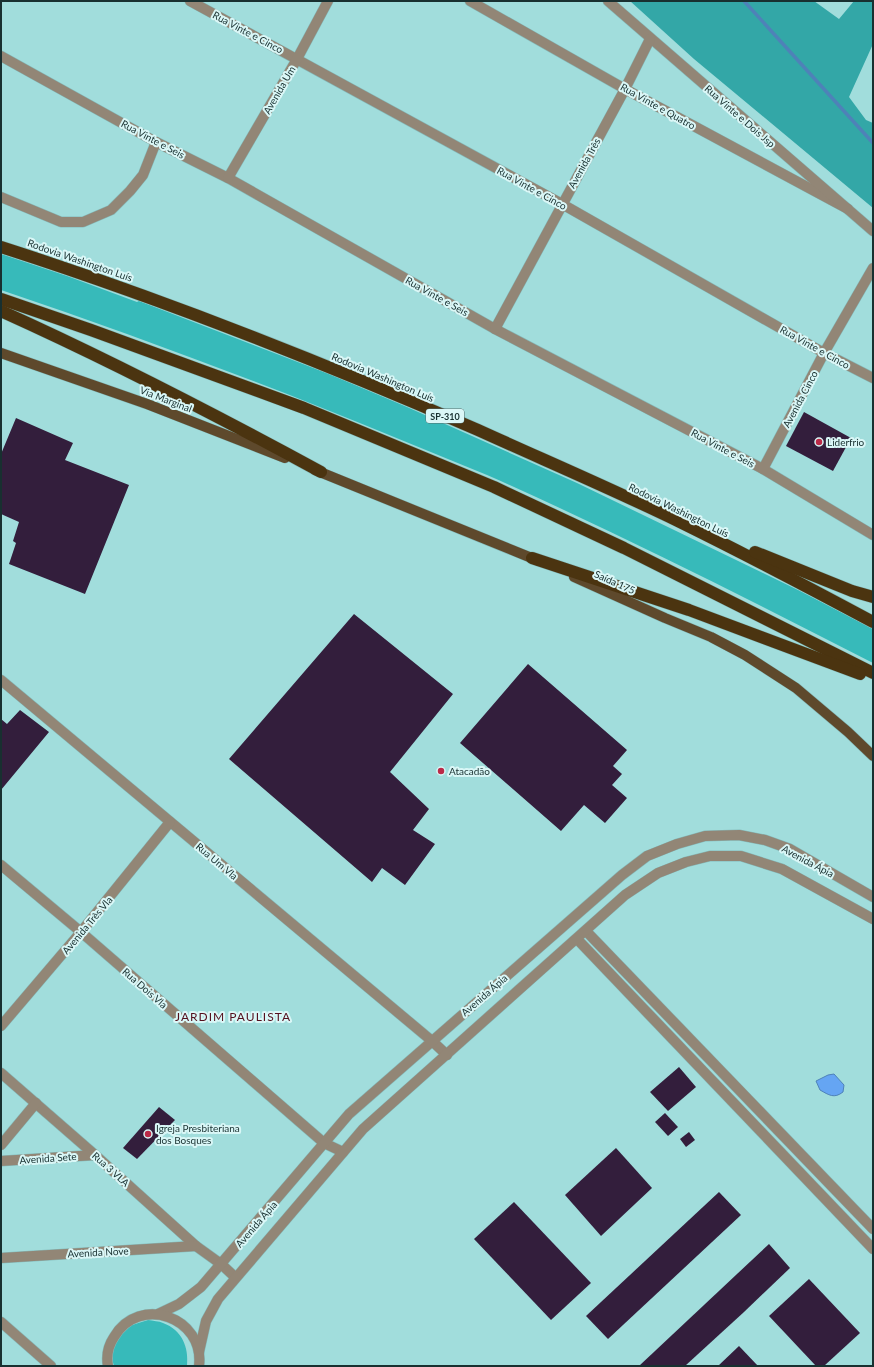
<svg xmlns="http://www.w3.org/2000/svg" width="874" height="1367" viewBox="0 0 874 1367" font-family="Lato,sans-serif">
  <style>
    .green { fill: #37baba }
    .forest { fill: #33a7a7 }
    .water { fill: #65a5f3; stroke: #4e82b8 }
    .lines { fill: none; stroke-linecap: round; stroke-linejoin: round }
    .stream { stroke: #4e82b8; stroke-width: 3.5 }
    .building { fill: #331e3c }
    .minor-casing { stroke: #86baba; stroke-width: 11 }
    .major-casing { stroke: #86baba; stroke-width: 11 }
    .highway-casing { stroke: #86baba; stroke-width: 13 }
    .minor { stroke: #928676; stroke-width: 10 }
    .major { stroke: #5e492c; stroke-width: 10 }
    .highway { stroke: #4b3410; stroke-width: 12 }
    .poi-dot { fill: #bb2a48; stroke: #daf7f7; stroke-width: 1.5 }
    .labels { text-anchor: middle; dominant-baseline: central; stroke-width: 4; stroke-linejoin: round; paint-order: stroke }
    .shield { fill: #daf7f7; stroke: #526c6c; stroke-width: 1 }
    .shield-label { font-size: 9px; font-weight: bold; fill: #183030 }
    .street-label { font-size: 10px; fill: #183030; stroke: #daf7f7 }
    .poi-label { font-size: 10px; fill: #183030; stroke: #daf7f7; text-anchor: start }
    .quarter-label { font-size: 12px; letter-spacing: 1px; fill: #540f1d; stroke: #daf7f7 }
  </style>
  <rect width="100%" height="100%" fill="#a1dddc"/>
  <g class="green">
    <path d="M1,254L67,276L137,302L139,301L329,374L407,407L577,483L798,590L873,629V663C746,598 618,533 487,475C456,462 425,450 394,437C265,384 134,335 1,290Z"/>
    <path d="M148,1320C153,1321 159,1321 163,1323C182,1330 189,1347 187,1366H114C109,1350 119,1333 132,1325C137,1323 143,1322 148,1320Z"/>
  </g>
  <polygon class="forest" points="630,1 814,1 839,19 854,1 873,1 873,44 849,97 866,120 873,123 873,208 694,59"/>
  <path class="water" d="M834,1074L844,1085L843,1092C834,1099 829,1095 820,1090L816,1081L828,1075Z"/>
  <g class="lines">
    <polyline class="stream" points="744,1 873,143"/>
  </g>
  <g class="building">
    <polygon points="804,412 851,438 833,471 786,446"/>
    <polygon points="16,418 73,443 65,460 129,485 85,594 9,564 16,543 13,541 19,522 1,514 1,454"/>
    <polygon points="354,614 453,694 390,772 429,809 413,830 435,844 405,885 382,868 372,882 229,759"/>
    <polygon points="528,664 627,750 613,766 622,774 612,785 627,798 605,823 584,805 561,831 460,743"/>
    <polygon points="20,710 49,732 1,790 1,719 7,724"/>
    <polygon points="679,1067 696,1087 668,1111 650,1092"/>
    <polygon points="159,1107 175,1120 137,1159 123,1148"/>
    <polygon points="665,1113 678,1127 668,1136 655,1122"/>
    <polygon points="689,1132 695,1140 686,1147 680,1139"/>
    <polygon points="616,1148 652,1188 601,1236 565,1195"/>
    <polygon points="719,1192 741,1215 608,1339 586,1316"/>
    <polygon points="514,1202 591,1283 551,1320 474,1239"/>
    <polygon points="769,1244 790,1268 744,1312 685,1366 639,1366"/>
    <polygon points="809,1279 860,1333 824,1366 816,1366 769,1316"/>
    <polygon points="739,1346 758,1366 718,1366"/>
  </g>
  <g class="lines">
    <g class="minor-casing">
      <g id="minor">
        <polyline points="190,1 562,204 824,353 873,378"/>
        <polyline points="470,1 625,89 848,209"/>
        <polyline points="608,1 873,231"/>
        <polyline points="1,56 156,142 228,178 495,329 763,469 873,535"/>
        <polyline points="228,178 297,59 328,1"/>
        <polyline points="1,197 61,222 83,222 111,210 130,191 143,175 156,142"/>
        <polyline points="495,329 625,89 650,39"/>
        <polyline points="763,469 824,353 873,268"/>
        <polyline points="1,680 432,1041 447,1055"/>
        <polyline points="1,865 81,932 324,1143 343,1152"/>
        <polyline points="586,931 873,1229"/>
        <polyline points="577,939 873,1249"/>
        <polyline points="1,1026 81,932 170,822"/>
        <polyline points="1,1073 95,1155 196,1246 221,1264 235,1277"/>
        <polyline points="1,1145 36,1103"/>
        <polyline points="1,1161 95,1155"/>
        <polyline points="1,1258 196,1246"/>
        <polyline points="158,1314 179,1304 201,1287 349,1114 622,875 647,856 677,844 705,836 739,835 765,840 790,849 873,897"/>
        <polyline points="1,1322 51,1366"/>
        <polyline points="199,1352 206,1321 218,1299 363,1129 625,895 658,873 686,862 710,856 741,856 782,869 873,919"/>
        <path d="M108,1366C106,1355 108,1346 114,1337C139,1294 205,1317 199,1366"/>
      </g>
    </g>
    <g class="major-casing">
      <g id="major">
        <polyline points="1,353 147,404 285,458"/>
        <polyline points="315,470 539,561"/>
        <polyline points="574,577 665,618 711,637 745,655 796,688 848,732 873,756"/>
      </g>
    </g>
    <g class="highway-casing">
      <g id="highway">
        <path d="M1,247C163,299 322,362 478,430C544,460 612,489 678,521C743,553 808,587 873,622"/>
        <polyline points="1,299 91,330 304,408 494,487 624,548 873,673"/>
        <path d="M1,311C110,360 216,415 321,472"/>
        <polyline points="755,552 852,591 873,597"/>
        <polyline points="532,558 689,610 860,674"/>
      </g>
    </g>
    <use href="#minor" class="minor"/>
    <use href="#major" class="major"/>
    <use href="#highway" class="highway"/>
  </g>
  <g class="poi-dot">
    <circle cx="819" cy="442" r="4"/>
    <circle cx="441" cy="771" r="4"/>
    <circle cx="148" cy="1134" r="4"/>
  </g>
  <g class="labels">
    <rect class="shield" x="426" y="409" width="38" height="14" rx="3"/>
    <g class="shield-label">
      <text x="445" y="416">SP-310</text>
    </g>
    <g class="street-label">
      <text transform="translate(248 32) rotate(28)">Rua Vinte e Cinco</text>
      <text transform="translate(279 90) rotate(-60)">Avenida Um</text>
      <text transform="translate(658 106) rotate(29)">Rua Vinte e Quatro</text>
      <text transform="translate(740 116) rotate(41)">Rua Vinte e Dois Jsp</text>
      <text transform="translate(153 139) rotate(28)">Rua Vinte e Seis</text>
      <text transform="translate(584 163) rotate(-61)">Avenida Três</text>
      <text transform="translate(532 188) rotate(29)">Rua Vinte e Cinco</text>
      <text transform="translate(80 260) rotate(19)">Rodovia Washington Luís</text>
      <text transform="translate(437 296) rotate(29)">Rua Vinte e Seis</text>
      <text transform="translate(815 347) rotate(29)">Rua Vinte e Cinco</text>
      <text transform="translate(383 377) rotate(23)">Rodovia Washington Luís</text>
      <text transform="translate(166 399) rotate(21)">Via Marginal</text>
      <text transform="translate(800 399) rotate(-62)">Avenida Cinco</text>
      <text transform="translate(723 448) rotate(28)">Rua Vinte e Seis</text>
      <text transform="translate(679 510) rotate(26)">Rodovia Washington Luís</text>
      <text transform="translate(615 582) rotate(24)">Saída 175</text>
      <text transform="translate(217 861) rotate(40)">Rua Um Vla</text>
      <text transform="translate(808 861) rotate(28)">Avenida Ápia</text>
      <text transform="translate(87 925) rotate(-50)">Avenida Três Vla</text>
      <text transform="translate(145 988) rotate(41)">Rua Dois Vla</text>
      <text transform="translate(484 995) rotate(-41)">Avenida Ápia</text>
      <text transform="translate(48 1158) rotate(-4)">Avenida Sete</text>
      <text transform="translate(111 1169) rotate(42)">Rua 3 VLA</text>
      <text transform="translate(256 1224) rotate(-49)">Avenida Ápia</text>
      <text transform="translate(98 1252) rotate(-3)">Avenida Nove</text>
    </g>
    <g class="poi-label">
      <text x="827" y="442">Liderfrio</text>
      <text x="449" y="771">Atacadão</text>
      <text x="156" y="1128">Igreja Presbiteriana<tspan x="156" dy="12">dos Bosques</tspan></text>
    </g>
    <g class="quarter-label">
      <text x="233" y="1016">JARDIM PAULISTA</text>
    </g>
  </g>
  <rect width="874" height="1367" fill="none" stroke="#183030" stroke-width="4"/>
</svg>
